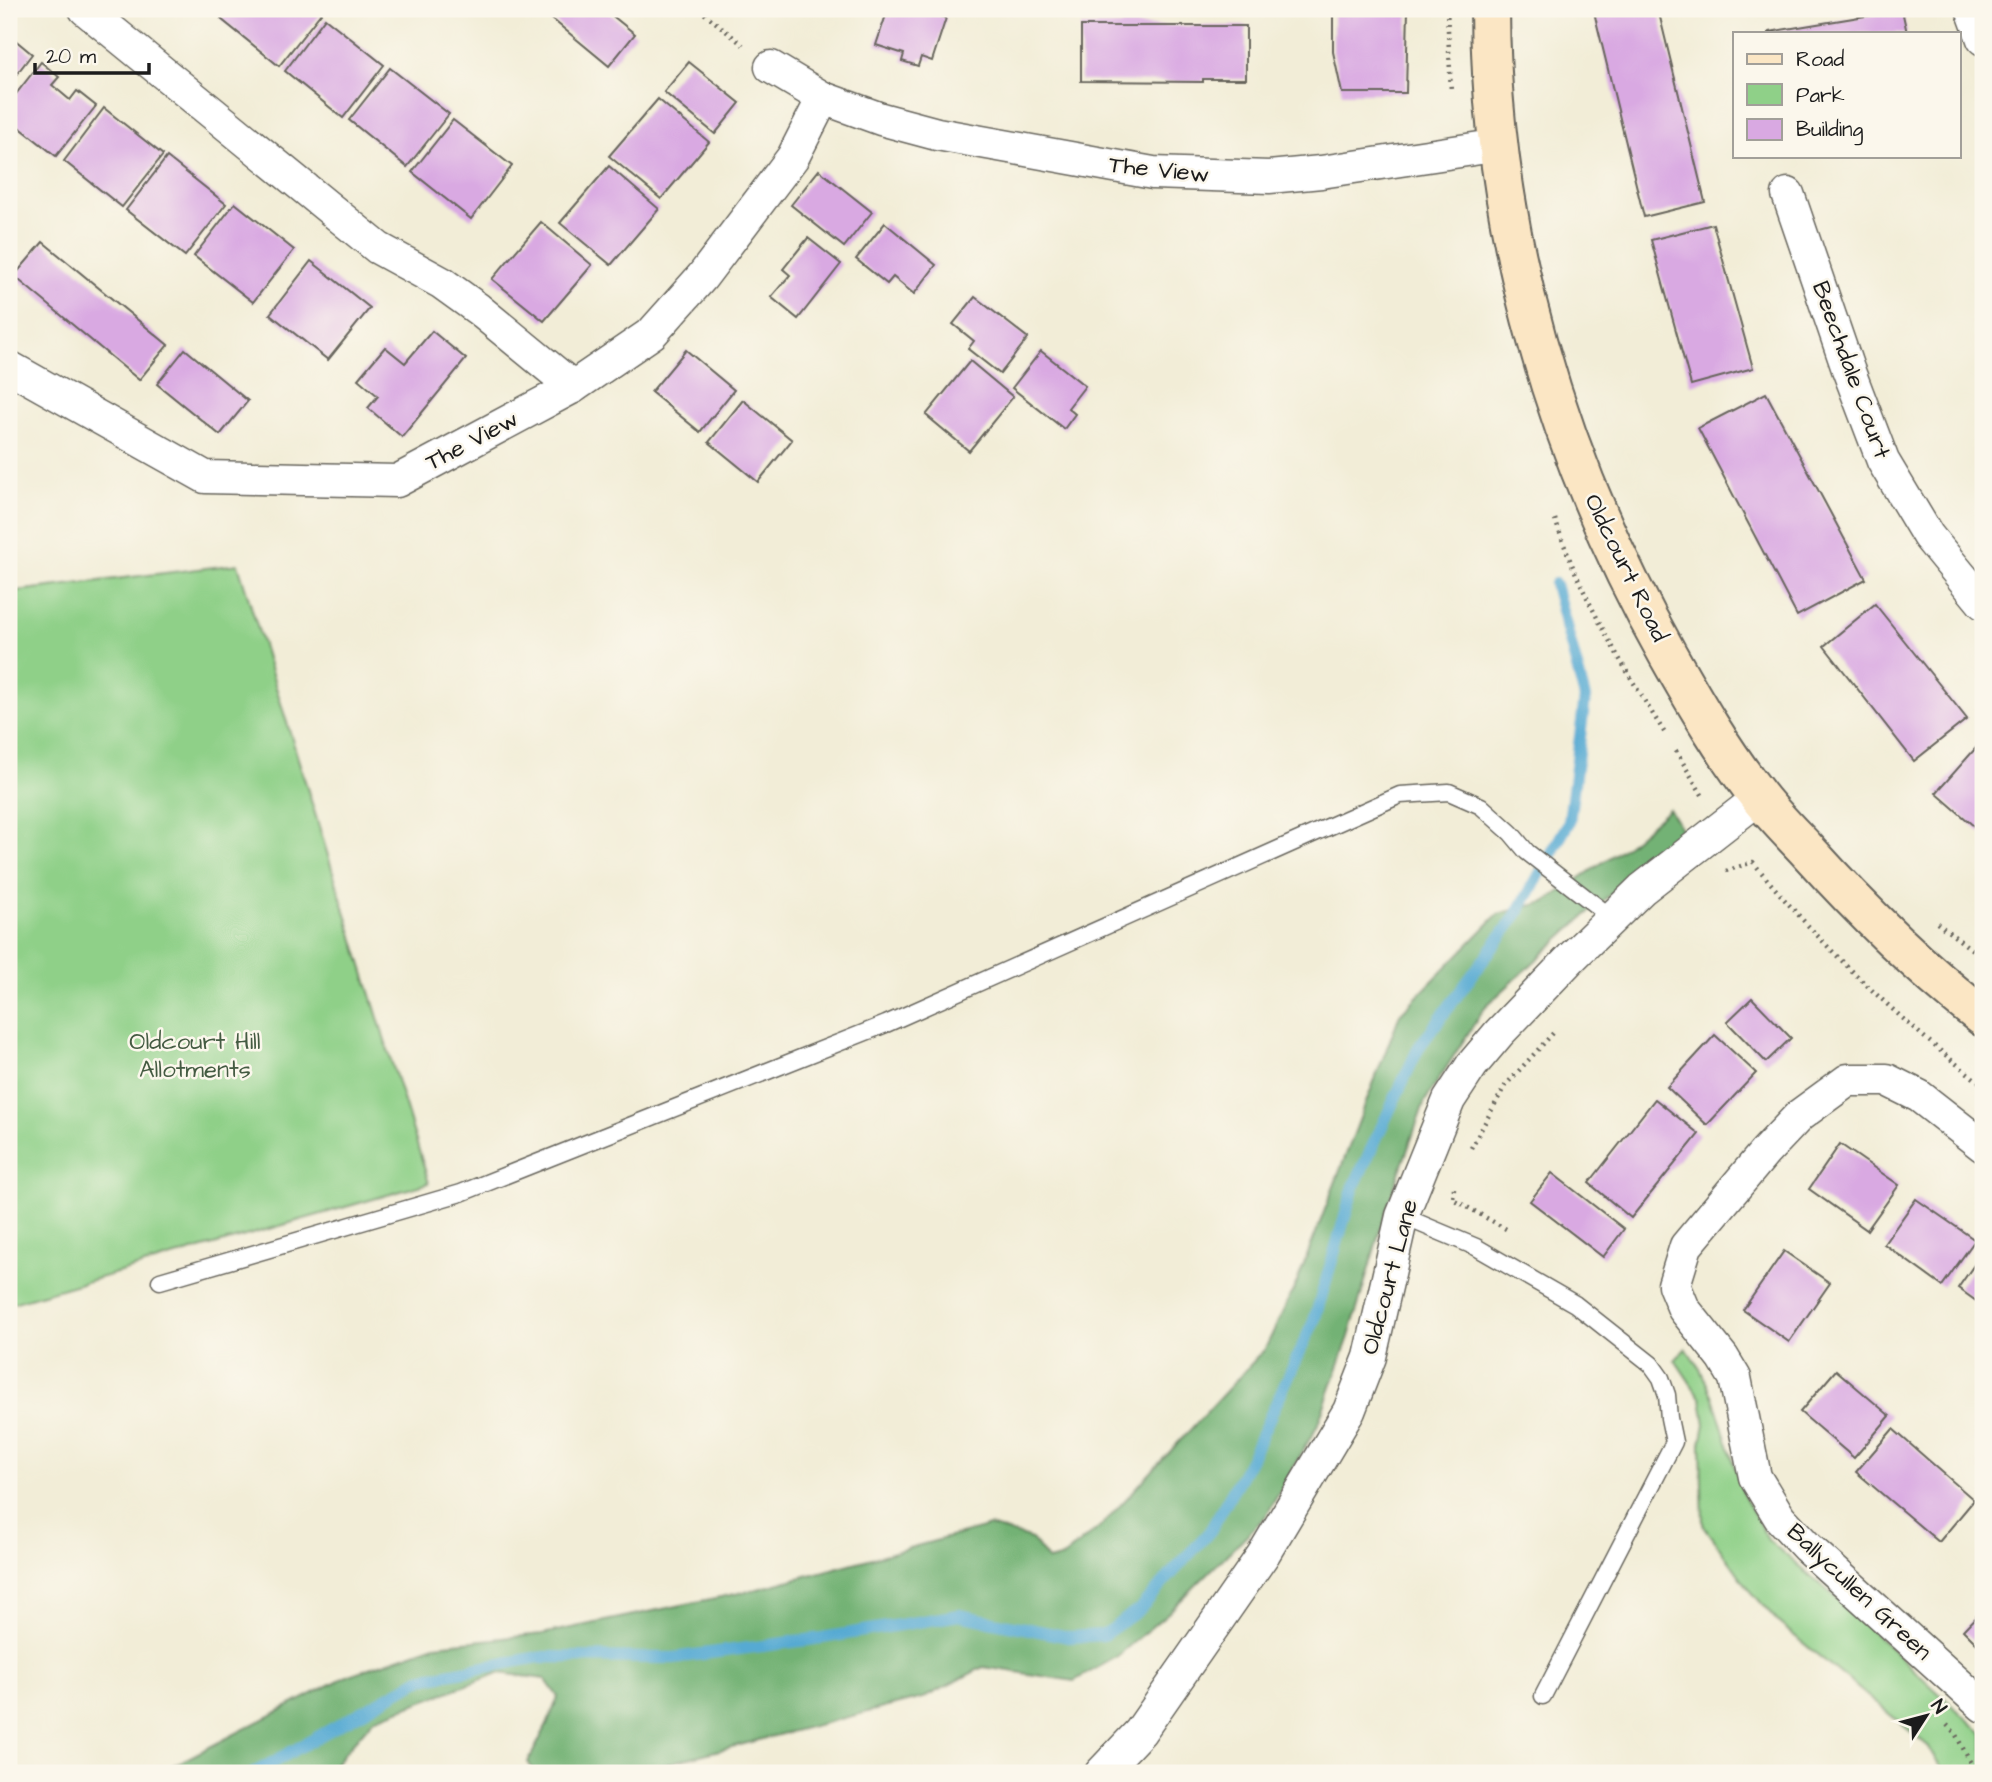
<svg xmlns="http://www.w3.org/2000/svg" width="1992" height="1782" viewBox="0 0 1992 1782" font-family="'Architects Daughter',sans-serif">
  <style>
    .green { fill: #8fd088; stroke: #567652; stroke-width: 2 }
    .forest { fill: #73b274; stroke: #486748; stroke-width: 2 }
    .lines { fill: none; stroke-linecap: round; stroke-linejoin: round }
    .stream { stroke: #57aad3; stroke-width: 12 }
    .building { fill: #d9a9e2 }
    .lane-casing { stroke: #67655d; stroke-width: 19 }
    .street-casing { stroke: #67655d; stroke-width: 35 }
    .secondary-casing { stroke: #67655d; stroke-width: 42 }
    .path { stroke: #67655d; stroke-width: 4.5; stroke-dasharray: 2 5; stroke-linecap: butt }
    .lane { stroke: #fff; stroke-width: 16 }
    .street { stroke: #fff; stroke-width: 32 }
    .secondary { stroke: #fbe6c4; stroke-width: 38 }
    .labels { text-anchor: middle; dominant-baseline: central; stroke-width: 5; stroke-linejoin: round; paint-order: stroke }
    .street-label { font-size: 24px; fill: #1c1c1c; stroke: #fbf7ec }
    .park-label { font-size: 24px; fill: #445b42; stroke: #fbf7ec }
  </style>
  <rect width="100%" height="100%" fill="#fbf7ec"/>
  <filter id="ink" filterUnits="userSpaceOnUse"><feTurbulence type="fractalNoise" baseFrequency=".0143" numOctaves="2"/><feDisplacementMap in="SourceGraphic" scale="14" xChannelSelector="R" yChannelSelector="G"/><feConvolveMatrix kernelMatrix="1 2 1 2 8 2 1 2 1" color-interpolation-filters="sRGB"/></filter>
  <filter id="wash" filterUnits="userSpaceOnUse"><feTurbulence type="fractalNoise" baseFrequency=".00686" numOctaves="4" result="noise"/><feDisplacementMap in="SourceGraphic" scale="28" xChannelSelector="R" yChannelSelector="G"/><feGaussianBlur stdDeviation="1.57" result="paint"/><feColorMatrix in="noise" values="0 0 0 0 0 0 0 0 0 0 0 0 0 0 0 0 0 1.4 0 .05"/><feComposite in="paint" operator="in"/></filter>
  <g filter="url(#wash)">
    <rect width="100%" height="100%" fill="#f2edd7"/>
    <g class="green">
      <polygon points="238,564 429,1183 9,1304 9,592"/>
      <polygon points="1686,1348 1700,1369 1713,1397 1744,1495 1768,1540 1832,1594 1983,1734 1983,1773 1946,1773 1928,1746 1779,1623 1749,1589 1703,1524 1701,1444 1705,1424 1701,1399 1675,1360"/>
    </g>
    <polygon class="forest" points="1669,809 1683,832 1569,930 1485,1007 1425,1101 1385,1213 1349,1337 1317,1426 1266,1516 1168,1613 1115,1658 1074,1681 983,1667 926,1697 677,1761 640,1773 535,1773 528,1762 547,1725 558,1697 545,1679 499,1673 374,1719 327,1773 159,1773 349,1675 435,1645 542,1634 754,1590 990,1526 1032,1539 1049,1561 1063,1557 1103,1524 1265,1349 1297,1282 1400,1014 1498,914 1545,902 1625,847"/>
    <g class="lines">
      <polyline class="stream" points="254,1773 420,1679 539,1657 673,1658 822,1638 959,1615 1069,1637 1103,1635 1139,1610 1210,1531 1250,1460 1314,1321 1354,1186 1419,1047 1516,916 1569,822 1585,698 1555,584"/>
    </g>
    <g id="blocks">
      <g class="building">
        <polygon points="229,9 315,9 321,13 279,66 221,19"/>
        <polygon points="540,9 604,9 635,34 609,66"/>
        <polygon points="888,9 918,9 946,18 932,61 921,57 918,66 902,61 904,54 876,45"/>
        <polygon points="1333,9 1408,9 1406,93 1342,93 1333,52"/>
        <polygon points="1606,9 1658,9 1705,202 1644,217 1594,12"/>
        <polygon points="1902,10 1907,33 1769,33 1769,32"/>
        <polygon points="325,18 384,65 343,118 285,71"/>
        <polygon points="1081,26 1246,26 1246,79 1203,79 1203,82 1081,81"/>
        <polygon points="14,39 32,54 9,84 9,46"/>
        <polygon points="41,62 59,77 52,85 70,100 77,91 96,106 56,156 9,119 9,103"/>
        <polygon points="689,62 740,103 715,134 664,92"/>
        <polygon points="390,68 449,114 407,167 349,120"/>
        <polygon points="658,99 709,142 661,199 609,156"/>
        <polygon points="104,108 163,155 122,207 64,161"/>
        <polygon points="453,120 512,166 471,219 412,172"/>
        <polygon points="167,157 226,204 185,256 126,210"/>
        <polygon points="609,166 659,209 611,265 560,223"/>
        <polygon points="819,170 872,212 844,247 791,205"/>
        <polygon points="235,203 294,250 253,302 194,256"/>
        <polygon points="541,222 592,265 544,321 492,279"/>
        <polygon points="885,223 936,265 914,294 893,277 887,284 856,259"/>
        <polygon points="1713,224 1753,368 1691,385 1651,240"/>
        <polygon points="808,238 841,264 798,319 771,297 790,275 783,269"/>
        <polygon points="43,242 168,345 139,380 14,276"/>
        <polygon points="311,261 370,308 328,360 270,314"/>
        <polygon points="975,297 1028,338 1000,374 968,349 974,341 953,324"/>
        <polygon points="432,331 466,359 402,437 368,408 378,396 358,379 385,347 405,363"/>
        <polygon points="185,349 248,401 220,435 157,384"/>
        <polygon points="686,350 734,390 700,432 651,392"/>
        <polygon points="1041,351 1085,386 1068,408 1075,414 1064,429 1012,388"/>
        <polygon points="970,361 1013,397 969,451 926,415"/>
        <polygon points="1766,393 1866,579 1797,616 1698,428"/>
        <polygon points="743,400 792,440 758,482 709,442"/>
        <polygon points="1875,604 1967,719 1914,761 1824,646"/>
        <polygon points="1983,740 1983,834 1936,793"/>
        <polygon points="1752,998 1791,1038 1766,1062 1727,1022"/>
        <polygon points="1715,1035 1756,1073 1707,1125 1667,1087"/>
        <polygon points="1655,1099 1699,1134 1631,1218 1589,1183"/>
        <polygon points="1840,1144 1899,1185 1867,1230 1809,1189"/>
        <polygon points="1552,1173 1624,1229 1603,1257 1530,1201"/>
        <polygon points="1916,1199 1975,1240 1942,1286 1884,1244"/>
        <polygon points="1784,1251 1830,1283 1789,1342 1743,1310"/>
        <polygon points="1983,1252 1983,1306 1958,1288"/>
        <polygon points="1836,1370 1890,1416 1854,1458 1800,1412"/>
        <polygon points="1893,1429 1974,1500 1939,1542 1856,1472"/>
        <polygon points="1983,1609 1983,1650 1963,1630"/>
      </g>
    </g>
  </g>
  <g filter="url(#ink)">
    <use href="#blocks" fill-opacity="0" stroke="#67655d" stroke-width="2"/>
    <g class="lines">
      <g class="lane-casing">
        <g id="lane">
          <polyline points="1402,1216 1476,1247 1575,1304 1651,1364 1661,1378 1667,1395 1669,1418 1674,1442 1543,1696"/>
          <polyline points="160,1281 461,1193 886,1024 1400,795 1449,792 1481,806 1511,833 1527,852 1612,918"/>
        </g>
      </g>
      <g class="street-casing">
        <g id="street">
          <polyline points="85,9 378,248 442,283 478,309 573,387"/>
          <polyline points="1972,9 1983,39"/>
          <polyline points="771,67 823,98"/>
          <polyline points="1788,194 1848,369 1883,461 1928,536 1983,603"/>
          <polyline points="9,367 205,477 397,481 573,387 652,333 702,277 793,157 823,98 881,119 937,134 1153,173 1269,177 1321,172 1500,145"/>
          <polyline points="1983,1146 1919,1096 1887,1080 1848,1080 1800,1115 1765,1152 1686,1246 1674,1285 1684,1309 1723,1358 1735,1378 1755,1477 1780,1518 1807,1547 1983,1706"/>
          <polyline points="1101,1773 1140,1732 1263,1555 1349,1411 1370,1357 1402,1216 1449,1100 1472,1065 1499,1033 1571,958 1642,889 1759,798"/>
        </g>
      </g>
      <g class="secondary-casing">
        <path id="secondary" d="M1490,9C1491,235 1557,458 1668,655C1695,703 1724,753 1759,797C1773,815 1790,832 1806,849C1861,910 1918,967 1983,1017"/>
      </g>
      <g class="path">
        <polyline points="699,9 743,45"/>
        <polyline points="1447,9 1451,92"/>
        <path d="M1555,519C1580,596 1623,667 1666,735"/>
        <polyline points="1676,751 1704,798"/>
        <path d="M1726,871L1753,862C1820,945 1899,1020 1983,1085"/>
        <polyline points="1937,923 1983,958"/>
        <polyline points="1471,1148 1505,1086 1555,1031"/>
        <polyline points="1454,1188 1453,1199 1506,1229"/>
        <polyline points="1947,1725 1955,1733 1976,1773"/>
      </g>
      <use href="#lane" class="lane"/>
      <use href="#street" class="street"/>
      <use href="#secondary" class="secondary"/>
    </g>
  </g>
  <g class="labels">
    <g class="street-label">
      <text transform="translate(1159 170) rotate(6)">The View</text>
      <text transform="translate(1851 370) rotate(70)">Beechdale Court</text>
      <text transform="translate(472 441) rotate(-28)">The View</text>
      <text transform="translate(1626 568) rotate(64)">Oldcourt Road</text>
      <text transform="translate(1390 1277) rotate(-75)">Oldcourt Lane</text>
      <text transform="translate(1859 1592) rotate(43)">Ballycullen Green</text>
    </g>
    <g class="park-label">
      <text x="195" y="1042">Oldcourt Hill<tspan x="195" dy="28">Allotments</tspan></text>
    </g>
  </g>
  <rect width="1992" height="1782" fill="none" stroke="#fbf7ec" stroke-width="35"/>
  <rect x="1733" y="32" width="228" height="126" fill="#fbf7ec" stroke="#a29f99" stroke-width="2"/>
  <rect x="1747" y="54" width="35" height="10" fill="#fbe6c4" stroke="#a29f99" stroke-width="2"/>
  <text x="1796" y="66" font-size="21" fill="#1c1c1c">Road</text>
  <rect x="1747" y="84" width="35" height="21" fill="#8fd088" stroke="#a29f99" stroke-width="2"/>
  <text x="1796" y="102" font-size="21" fill="#1c1c1c">Park</text>
  <rect x="1747" y="119" width="35" height="21" fill="#d9a9e2" stroke="#a29f99" stroke-width="2"/>
  <text x="1796" y="136" font-size="21" fill="#1c1c1c">Building</text>
  <g transform="translate(1926 1716) rotate(54)" stroke="#fbf7ec" stroke-width="5" paint-order="stroke">
  <path d="M0-5L12 26L0 18L-12 26Z" fill="#1c1c1c"/>
  <text y="-10" font-size="19" font-weight="bold" text-anchor="middle" fill="#1c1c1c">N</text>
  </g>
  <path d="M35 63v10h114v-10" fill="none" stroke="#1c1c1c" stroke-width="3.5"/>
  <text x="46" y="63" font-size="21" fill="#1c1c1c" stroke="#fbf7ec" stroke-width="5" paint-order="stroke">20 m</text>
</svg>
